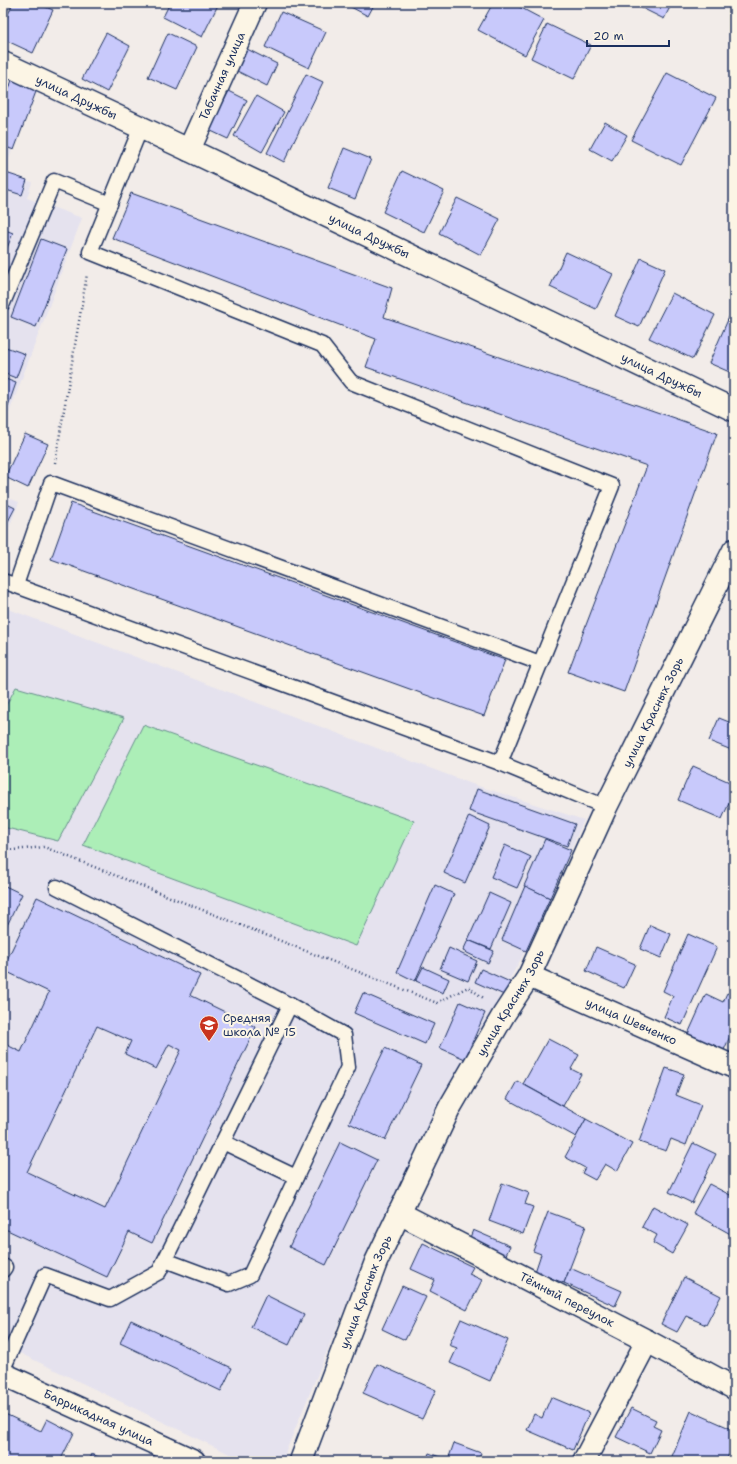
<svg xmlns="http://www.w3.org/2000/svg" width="737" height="1464" viewBox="0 0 737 1464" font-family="'Shantell Sans',sans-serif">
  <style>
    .built { fill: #e5e2ee }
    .green { fill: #aceeb7; stroke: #648e8a }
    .building { fill: #c8c9fb; stroke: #1b2f5e; fill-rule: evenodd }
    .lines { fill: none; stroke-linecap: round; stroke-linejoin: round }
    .lane-casing { stroke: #1b2f5e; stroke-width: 17 }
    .street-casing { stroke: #1b2f5e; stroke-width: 25 }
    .secondary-casing { stroke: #1b2f5e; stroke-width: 25 }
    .path { stroke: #1b2f5e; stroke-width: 2.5; stroke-dasharray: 1 3; stroke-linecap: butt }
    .lane { stroke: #fcf5e5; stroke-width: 14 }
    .street { stroke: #fcf5e5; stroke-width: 22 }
    .secondary { stroke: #fcf5e5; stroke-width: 22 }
    .labels { text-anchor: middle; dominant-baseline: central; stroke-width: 4; stroke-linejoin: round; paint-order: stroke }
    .street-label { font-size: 12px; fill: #1b2f5e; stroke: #fcf5e5 }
    .poi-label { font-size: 12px; fill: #1b2f5e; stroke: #fcf5e5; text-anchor: start }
  </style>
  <rect width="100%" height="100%" fill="#f2ece9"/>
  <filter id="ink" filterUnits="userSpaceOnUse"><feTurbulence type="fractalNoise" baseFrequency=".025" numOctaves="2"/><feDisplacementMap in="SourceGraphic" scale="8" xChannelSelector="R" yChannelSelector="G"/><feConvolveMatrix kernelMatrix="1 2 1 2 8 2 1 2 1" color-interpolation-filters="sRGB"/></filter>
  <g filter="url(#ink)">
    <g class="built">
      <polygon points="3,82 33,93 4,172 32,182 27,198 82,218 9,413 3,411"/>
      <polygon points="3,496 19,502 3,543"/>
      <polygon points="3,607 472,784 584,820 522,957 461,1066 371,1244 282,1461 244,1461 3,1345"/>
    </g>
    <g class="green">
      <polygon points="16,687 124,718 58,841 3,827 3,711"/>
      <polygon points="143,725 414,821 356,946 83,845"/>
    </g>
    <g class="building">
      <polygon points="13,3 36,3 53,10 33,53 3,39 3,26"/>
      <polygon points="170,3 219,3 202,37 163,17"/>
      <polygon points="348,3 375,3 368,16 347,5"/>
      <polygon points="493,3 512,3 544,20 525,55 478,30"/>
      <polygon points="632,3 672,3 664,19"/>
      <polygon points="281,12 326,32 309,68 265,47"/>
      <polygon points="547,24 591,45 574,79 531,58"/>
      <polygon points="106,33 130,46 107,92 82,79"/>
      <polygon points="168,33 197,47 177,90 148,77"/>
      <polygon points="247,49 277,64 267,86 237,71"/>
      <polygon points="667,73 716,98 681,165 631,140"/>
      <polygon points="306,74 323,82 284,162 267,153"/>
      <polygon points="12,80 37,89 14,150 3,146 3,105"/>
      <polygon points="3,82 10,85 3,101"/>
      <polygon points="229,91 247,100 228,139 209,130"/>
      <polygon points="256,96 284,112 262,152 234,136"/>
      <polygon points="605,122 627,135 612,161 590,149"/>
      <polygon points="344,148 371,159 355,199 328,188"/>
      <polygon points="402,171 444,191 424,232 383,212"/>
      <polygon points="3,172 27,180 22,195 3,189"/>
      <polygon points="131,193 392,288 384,317 717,433 624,692 568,672 647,466 366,367 376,339 112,238"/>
      <polygon points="457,198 500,219 481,255 439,233"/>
      <polygon points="3,229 13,233 3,258"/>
      <polygon points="41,239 67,249 36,327 11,317"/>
      <polygon points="566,252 613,274 596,309 550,287"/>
      <polygon points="641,258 665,269 639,327 615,316"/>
      <polygon points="672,293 715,315 693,359 649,338"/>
      <polygon points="730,315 734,316 734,374 709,363"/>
      <polygon points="3,346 25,354 16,378 3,373"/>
      <polygon points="3,378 16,383 8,406 3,405"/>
      <polygon points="25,434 48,444 28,488 5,477"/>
      <polygon points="3,502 15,508 5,527 3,526"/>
      <polygon points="71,503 505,660 484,716 51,559"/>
      <polygon points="719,718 734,724 734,751 709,741"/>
      <polygon points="693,766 734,784 734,792 722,819 678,800"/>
      <polygon points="477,789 575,824 567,846 469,811"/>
      <polygon points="469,816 490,826 465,883 444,873"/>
      <polygon points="545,839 571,850 550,898 524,886"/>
      <polygon points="505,845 531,857 517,888 491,877"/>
      <polygon points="3,885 22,894 3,934"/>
      <polygon points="435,885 454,894 415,981 397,972"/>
      <polygon points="525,886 550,898 526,951 502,940"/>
      <polygon points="489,893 511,903 491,949 468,940"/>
      <path d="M37,897L200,975L190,995L256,1027L152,1243L129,1232L107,1277L3,1228V1043L21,1052L49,992L3,970V968ZM97,1026L131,1041L125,1054L156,1069L169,1044L181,1050L105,1209L27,1172Z"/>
      <polygon points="650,925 671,934 661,958 640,949"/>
      <polygon points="688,934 717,947 682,1025 664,1017 673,996 663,991"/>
      <polygon points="468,940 494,951 488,963 463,951"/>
      <polygon points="596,947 635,964 624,988 586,971"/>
      <polygon points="449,948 477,961 468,981 440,969"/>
      <polygon points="423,967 449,979 443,993 416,981"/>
      <polygon points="481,969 510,982 504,995 475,982"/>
      <polygon points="363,993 434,1024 425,1044 354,1013"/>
      <polygon points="727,993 734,996 734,1027 724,1050 688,1034 706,994 723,1002"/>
      <polygon points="460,1002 485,1013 465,1059 440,1048"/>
      <polygon points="548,1039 579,1055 571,1069 581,1074 563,1106 523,1084"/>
      <polygon points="385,1048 421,1065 385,1140 349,1123"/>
      <polygon points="666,1068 684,1074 676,1095 701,1105 686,1145 671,1139 666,1151 639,1142"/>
      <polygon points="517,1081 586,1119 576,1137 507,1099"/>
      <polygon points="586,1119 632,1144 617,1171 605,1164 595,1180 582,1173 585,1168 565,1157"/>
      <polygon points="340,1142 377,1160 326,1265 289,1247"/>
      <polygon points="693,1143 716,1154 692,1203 669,1192"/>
      <polygon points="502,1183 529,1193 525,1204 533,1207 523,1234 489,1221"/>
      <polygon points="709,1184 734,1197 734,1236 693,1213"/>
      <polygon points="653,1206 688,1225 672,1254 653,1243 657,1235 642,1227"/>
      <polygon points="548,1212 586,1226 564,1283 535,1272 541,1254 533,1251"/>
      <polygon points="473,1230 510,1246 503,1261 467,1245"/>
      <polygon points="423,1243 473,1267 469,1274 482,1280 467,1310 430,1291 435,1280 411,1269"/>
      <polygon points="570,1268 622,1291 615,1306 564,1283"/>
      <polygon points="684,1277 721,1296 706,1325 686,1316 677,1332 661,1324"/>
      <polygon points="402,1286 426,1297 405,1340 382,1329"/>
      <polygon points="266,1295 304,1314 289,1345 251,1327"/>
      <polygon points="461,1319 508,1340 490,1381 450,1363 457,1348 449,1345"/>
      <polygon points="131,1320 232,1368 221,1391 120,1343"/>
      <polygon points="377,1364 436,1390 422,1419 363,1393"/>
      <polygon points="551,1397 589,1413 573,1450 527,1430 534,1414 542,1418"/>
      <polygon points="631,1408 656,1420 653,1426 661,1430 650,1453 616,1437"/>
      <polygon points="691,1411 734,1430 734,1443 726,1461 670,1461"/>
      <polygon points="3,1413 41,1431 47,1419 74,1433 60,1461 11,1461 3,1457"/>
      <polygon points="454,1443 481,1453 478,1461 426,1461 429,1453 448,1460"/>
      <polygon points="92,1454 107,1461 89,1461"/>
    </g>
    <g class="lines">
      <g class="lane-casing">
        <g id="lane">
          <polyline points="141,127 90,252 322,345 351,382 612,486 500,763"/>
          <polyline points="3,303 54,181 110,204"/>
          <polyline points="3,581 500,763 606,807"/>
          <polyline points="16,585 51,483 540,663"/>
          <polyline points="223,1142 296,1177"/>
          <polyline points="165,1260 229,1284 250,1275 348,1067 344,1035 290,1005"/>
          <polyline points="3,1266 5,1267 3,1270"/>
          <polyline points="3,1369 45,1275 110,1299 159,1272 290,1005 57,887"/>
        </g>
      </g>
      <g class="street-casing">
        <g id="street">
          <path id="s1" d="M3,63L189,150L734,410"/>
          <path id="s2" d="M189,150L255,3"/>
          <path id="s3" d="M529,976L734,1067"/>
          <path id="s4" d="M399,1213L647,1341L734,1388"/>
          <path id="s5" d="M301,1461L376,1262L450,1107L504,1014L529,976L606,807L734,550"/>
          <polyline points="584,1461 647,1341"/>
        </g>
      </g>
      <g class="secondary-casing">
        <g id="secondary">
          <path id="s6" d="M3,1374L194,1461"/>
        </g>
      </g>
      <g class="path">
        <polyline points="55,463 87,274"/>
        <polyline points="3,851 44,847 437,1003 468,987 485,999"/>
      </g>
      <use href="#lane" class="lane"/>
      <use href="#street" class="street"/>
      <use href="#secondary" class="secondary"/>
    </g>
  </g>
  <defs>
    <g id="school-pin" transform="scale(1)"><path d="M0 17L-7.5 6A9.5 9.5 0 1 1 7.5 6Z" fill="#c8321e" stroke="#fcf5e5"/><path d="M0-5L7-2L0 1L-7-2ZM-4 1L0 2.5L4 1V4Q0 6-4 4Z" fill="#fff"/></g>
  </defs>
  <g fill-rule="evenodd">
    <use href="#school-pin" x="209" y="1025"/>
  </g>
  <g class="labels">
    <g class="street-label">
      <text stroke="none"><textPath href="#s2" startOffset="81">Табачная улица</textPath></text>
      <text stroke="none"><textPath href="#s1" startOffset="81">улица Дружбы</textPath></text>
      <text stroke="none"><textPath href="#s1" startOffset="405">улица Дружбы</textPath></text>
      <text stroke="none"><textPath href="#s1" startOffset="729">улица Дружбы</textPath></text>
      <text stroke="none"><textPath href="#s5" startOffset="829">улица Красных Зорь</textPath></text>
      <text stroke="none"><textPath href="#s5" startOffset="505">улица Красных Зорь</textPath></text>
      <text stroke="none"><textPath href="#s3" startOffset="112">улица Шевченко</textPath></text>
      <text stroke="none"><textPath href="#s5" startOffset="181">улица Красных Зорь</textPath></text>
      <text stroke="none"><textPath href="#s4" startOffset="189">Тёмный переулок</textPath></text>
      <text stroke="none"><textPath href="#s6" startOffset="105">Баррикадная улица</textPath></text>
    </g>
    <g class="poi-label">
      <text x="223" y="1018">Средняя<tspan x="223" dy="14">школа № 15</tspan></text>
    </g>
  </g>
  <rect width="737" height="1464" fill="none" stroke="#fcf5e5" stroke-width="16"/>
  <rect x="8" y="8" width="721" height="1448" fill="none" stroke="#1b2f5e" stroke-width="1.5" filter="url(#ink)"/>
  <path d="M587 40v6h82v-6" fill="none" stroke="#1b2f5e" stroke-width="2"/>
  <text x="593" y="40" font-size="12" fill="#1b2f5e" stroke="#fcf5e5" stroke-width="3" paint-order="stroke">20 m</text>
</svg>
